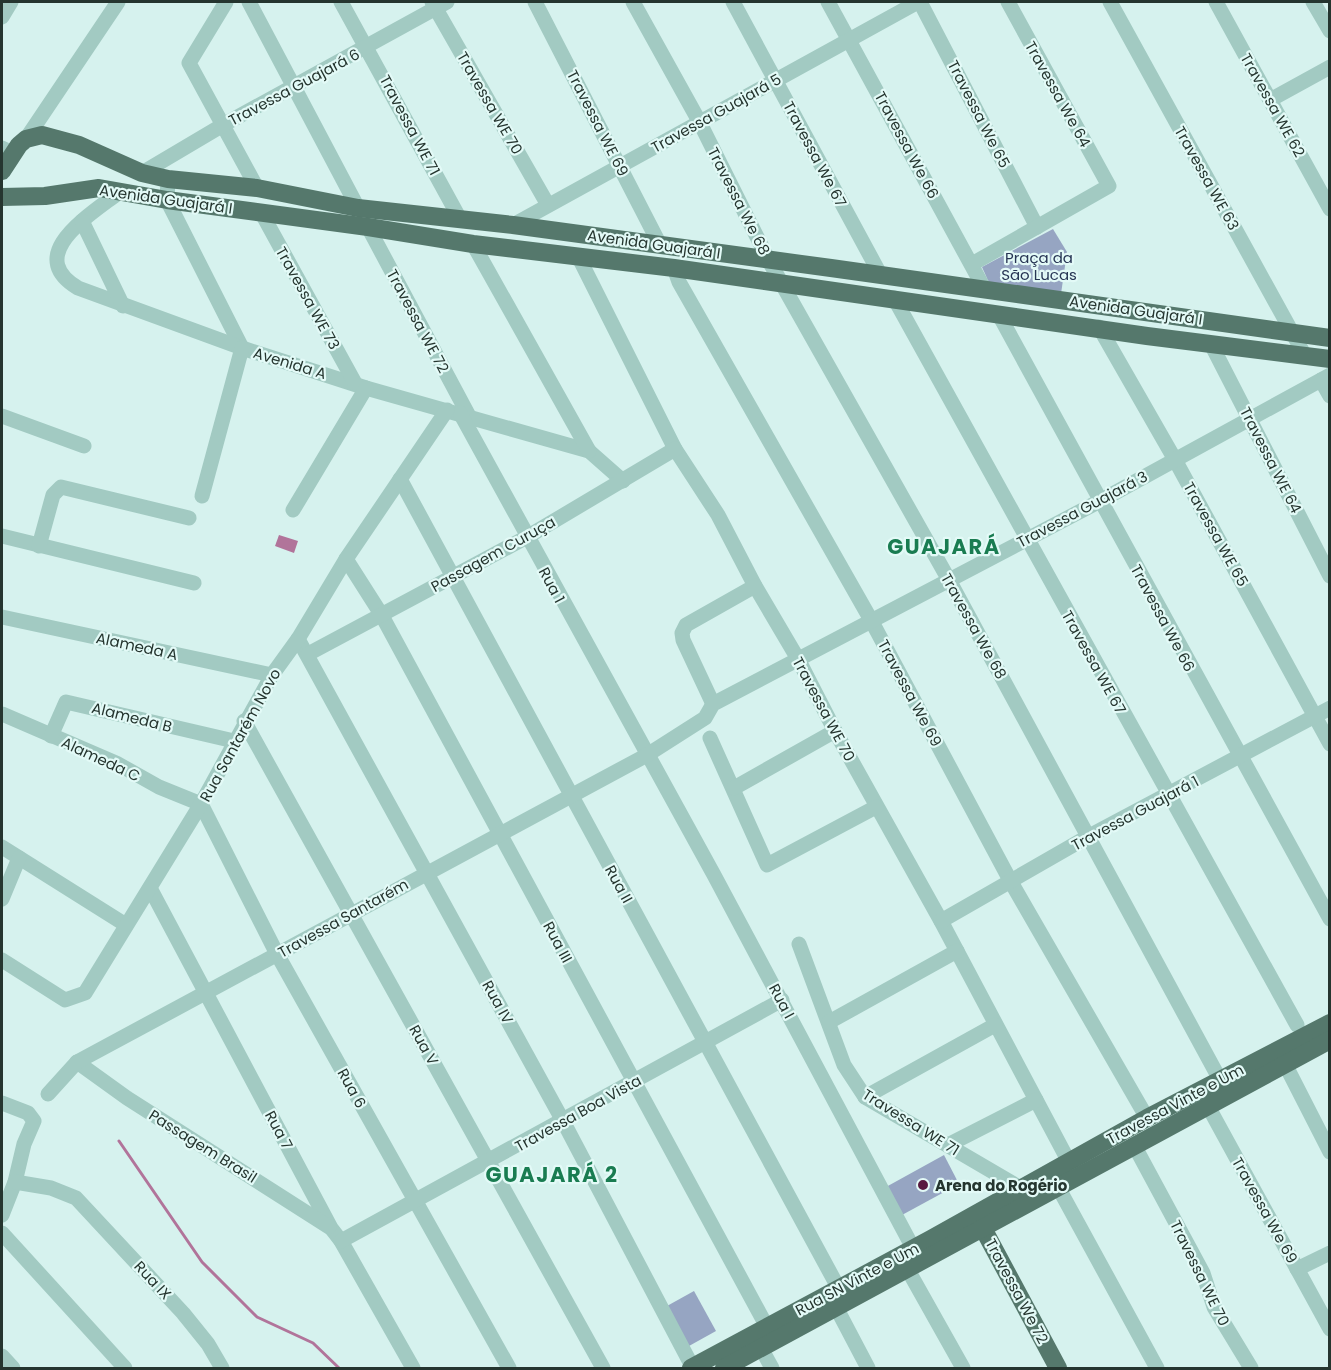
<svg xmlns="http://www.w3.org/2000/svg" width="1331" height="1370" viewBox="0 0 1331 1370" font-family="Poppins,sans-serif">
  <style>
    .green { fill: #96a5c2 }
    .water { fill: #b1749a }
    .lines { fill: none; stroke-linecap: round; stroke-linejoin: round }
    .stream { stroke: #b1749a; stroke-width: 3 }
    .minor { stroke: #a2cac2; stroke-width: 15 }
    .major { stroke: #55786c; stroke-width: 18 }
    .poi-dot { fill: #58193f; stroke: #e3faf7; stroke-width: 2 }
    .labels { text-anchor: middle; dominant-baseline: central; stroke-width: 4.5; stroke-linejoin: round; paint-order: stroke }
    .street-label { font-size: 15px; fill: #25352f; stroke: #e3faf7 }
    .park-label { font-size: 15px; fill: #273554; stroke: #e3faf7 }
    .poi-label { font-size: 15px; font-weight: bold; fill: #25352f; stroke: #e3faf7; text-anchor: start }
    .district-label { font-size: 21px; font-weight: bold; letter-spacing: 1.5px; fill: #197c51; stroke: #e3faf7 }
  </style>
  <rect width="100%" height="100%" fill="#d6f2ee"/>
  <g class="green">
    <polygon points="1053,229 1067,252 1061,294 990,285 982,267"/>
    <polygon points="944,1155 959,1184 902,1215 886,1187"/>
    <polygon points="694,1291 716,1331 689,1346 667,1306"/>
  </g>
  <polygon class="water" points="279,535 298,541 294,553 275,546"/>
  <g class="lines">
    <polyline class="stream" points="119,1141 202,1262 257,1317 313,1343 339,1368"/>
    <g class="minor">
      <polyline points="226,2 189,63 257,188"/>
      <polyline points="249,2 358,208"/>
      <polyline points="341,2 460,219"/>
      <polyline points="432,2 548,205"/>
      <polyline points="535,2 660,245"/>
      <polyline points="633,2 699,121 769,261 949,580 1225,1089"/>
      <polyline points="733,2 880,274"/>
      <polyline points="828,2 985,290"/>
      <polyline points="920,2 1037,227"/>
      <polyline points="1110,2 1304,354"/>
      <polyline points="1216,2 1330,209"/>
      <polyline points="1313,2 1330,31"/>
      <polyline points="2,17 11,2"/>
      <polyline points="1270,100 1330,67"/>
      <polyline points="26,139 118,2"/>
      <polyline points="2,148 13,153"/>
      <polyline points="142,173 223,125 447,2"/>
      <polyline points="168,179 167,200 242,348"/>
      <path d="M118,193C90,215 23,255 78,288L242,348L366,388L589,451L623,481"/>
      <polyline points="261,212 355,383"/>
      <polyline points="82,221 123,306"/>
      <polyline points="513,225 918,2"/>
      <polyline points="368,227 469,416"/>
      <polyline points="473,244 589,451"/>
      <polyline points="578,256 675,449 718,515 755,586 798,659 835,731 941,921 1069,1162"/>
      <polyline points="972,264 1109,186 1008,2"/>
      <polyline points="674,268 679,282 871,620 1011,882 1147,1118"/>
      <polyline points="894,298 1297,1025"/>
      <polyline points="999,315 1330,919"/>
      <polyline points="1099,327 1174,458 1330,744"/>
      <polyline points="1211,344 1330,576"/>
      <polyline points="1321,380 1330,396"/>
      <polyline points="460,413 714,875 913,1248"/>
      <polyline points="2,416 84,446"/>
      <polyline points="400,479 839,1289"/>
      <polyline points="202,496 242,348"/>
      <polyline points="293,510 366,388"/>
      <polyline points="2,536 194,583"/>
      <polyline points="39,546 53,495 61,487 189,518"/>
      <polyline points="346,559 381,614 767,1327"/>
      <polyline points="2,617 272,675"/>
      <polyline points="298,639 563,1121 693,1368"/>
      <polyline points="308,654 527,537 675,449"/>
      <polyline points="713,704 683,640 682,633 686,625 755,586"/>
      <polyline points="2,714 118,764 159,787 201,804 277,954 509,1368"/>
      <polyline points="244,721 603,1368"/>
      <polyline points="51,736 66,702 234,741"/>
      <polyline points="710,738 767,865 876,807"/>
      <polyline points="734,788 835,731"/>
      <polyline points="2,847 126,925"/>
      <polyline points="150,888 331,1228 341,1241 413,1368"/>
      <polyline points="2,899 19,858"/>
      <polyline points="941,921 1089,836 1330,708"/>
      <polyline points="799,944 844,1065 865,1097 1029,1193"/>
      <polyline points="2,960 65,1000 85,993 201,804 272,675 298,639 346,559 447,410"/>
      <polyline points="829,1022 957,951"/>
      <polyline points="77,1062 127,1098 329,1227"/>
      <polyline points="1285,1064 1330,1152"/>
      <polyline points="48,1094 77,1062 647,755 705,718 713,704 1100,501 1330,375"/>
      <polyline points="865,1097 995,1025"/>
      <polyline points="1203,1097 1330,1329"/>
      <polyline points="2,1103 28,1113 34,1121 24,1144 15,1182 2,1215"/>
      <polyline points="948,1145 1036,1100"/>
      <polyline points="1134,1145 1203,1273 1214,1307 1251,1368"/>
      <polyline points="15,1182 51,1188 76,1198 183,1313 208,1344 222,1368"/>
      <polyline points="1058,1187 1157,1368"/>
      <polyline points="2,1233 125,1368"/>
      <polyline points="341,1241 782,1000"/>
      <polyline points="1297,1269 1330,1253"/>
      <polyline points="908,1270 963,1368"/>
      <polyline points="837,1309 868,1368"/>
      <polyline points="761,1348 772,1368"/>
      <polyline points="2,1356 13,1368"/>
    </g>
    <g class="major">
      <polyline points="2,171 19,145 26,139 42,135 79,145 142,173 168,179 257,188 358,208 513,225 831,268 1330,338"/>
      <polyline points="2,197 45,196 99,188 167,200 368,227 473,244 674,268 1147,336 1330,359"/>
      <polyline points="978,1219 1058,1368"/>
      <polyline points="691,1368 931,1239 1147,1118 1330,1023"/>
      <polyline points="724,1368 1330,1040"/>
    </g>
  </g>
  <circle class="poi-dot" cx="923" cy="1185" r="6"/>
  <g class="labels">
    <g class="street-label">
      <text transform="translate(294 87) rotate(-28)">Travessa Guajará 6</text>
      <text transform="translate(1058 94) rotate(61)">Travessa We 64</text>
      <text transform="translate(490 103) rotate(60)">Travessa WE 70</text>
      <text transform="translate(1273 105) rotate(61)">Travessa WE 62</text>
      <text transform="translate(716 113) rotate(-29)">Travessa Guajará 5</text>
      <text transform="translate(979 114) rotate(63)">Travessa We 65</text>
      <text transform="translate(598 123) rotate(63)">Travessa WE 69</text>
      <text transform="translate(410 125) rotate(62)">Travessa WE 71</text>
      <text transform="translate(907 145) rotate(62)">Travessa We 66</text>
      <text transform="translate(815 154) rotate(62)">Travessa We 67</text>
      <text transform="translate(1207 178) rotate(61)">Travessa WE 63</text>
      <text transform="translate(166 199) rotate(8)">Avenida Guajará I</text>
      <text transform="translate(739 201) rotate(63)">Travessa We 68</text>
      <text transform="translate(654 244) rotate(8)">Avenida Guajará I</text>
      <text transform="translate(308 298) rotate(61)">Travessa WE 73</text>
      <text transform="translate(1136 310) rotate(8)">Avenida Guajará I</text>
      <text transform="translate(418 321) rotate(62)">Travessa WE 72</text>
      <text transform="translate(290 363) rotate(17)">Avenida A</text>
      <text transform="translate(1271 460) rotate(63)">Travessa WE 64</text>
      <text transform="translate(1082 509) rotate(-28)">Travessa Guajará 3</text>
      <text transform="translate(1216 534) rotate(61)">Travessa WE 65</text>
      <text transform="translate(493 554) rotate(-29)">Passagem Curuça</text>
      <text transform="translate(552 585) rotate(62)">Rua 1</text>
      <text transform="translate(1163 618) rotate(62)">Travessa We 66</text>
      <text transform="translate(974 626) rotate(61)">Travessa We 68</text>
      <text transform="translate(137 646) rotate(12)">Alameda A</text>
      <text transform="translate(1094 662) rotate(61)">Travessa WE 67</text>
      <text transform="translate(910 693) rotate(62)">Travessa We 69</text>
      <text transform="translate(824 709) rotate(62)">Travessa WE 70</text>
      <text transform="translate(132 717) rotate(14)">Alameda B</text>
      <text transform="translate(240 735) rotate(-61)">Rua Santarém Novo</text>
      <text transform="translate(101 759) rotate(25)">Alameda C</text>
      <text transform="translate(1135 813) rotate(-28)">Travessa Guajará 1</text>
      <text transform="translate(619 884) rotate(61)">Rua II</text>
      <text transform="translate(343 918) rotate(-29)">Travessa Santarém</text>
      <text transform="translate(558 942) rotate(62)">Rua III</text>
      <text transform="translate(782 1001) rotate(62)">Rua I</text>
      <text transform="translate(498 1002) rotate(61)">Rua IV</text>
      <text transform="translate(424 1045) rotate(61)">Rua V</text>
      <text transform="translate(352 1088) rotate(61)">Rua 6</text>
      <text transform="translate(1175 1104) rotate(-28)">Travessa Vinte e Um</text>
      <text transform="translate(578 1113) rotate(-29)">Travessa Boa Vista</text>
      <text transform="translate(911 1122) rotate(32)">Travessa WE 71</text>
      <text transform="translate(279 1130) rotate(62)">Rua 7</text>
      <text transform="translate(203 1146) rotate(32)">Passagem Brasil</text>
      <text transform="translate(1265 1210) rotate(61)">Travessa We 69</text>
      <text transform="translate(1200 1273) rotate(64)">Travessa WE 70</text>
      <text transform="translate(857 1279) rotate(-28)">Rua SN Vinte e Um</text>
      <text transform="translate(153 1280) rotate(47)">Rua IX</text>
      <text transform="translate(1017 1291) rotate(62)">Travessa We 72</text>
    </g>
    <g class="park-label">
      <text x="1039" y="257">Praça da<tspan x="1039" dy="17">São Lucas</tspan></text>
    </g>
    <g class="poi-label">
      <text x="935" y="1185">Arena do Rogério</text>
    </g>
    <g class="district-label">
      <text x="944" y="546">GUAJARÁ</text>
      <text x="552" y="1174">GUAJARÁ 2</text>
    </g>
  </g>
  <rect width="1331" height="1370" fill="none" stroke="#25352f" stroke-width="6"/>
</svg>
